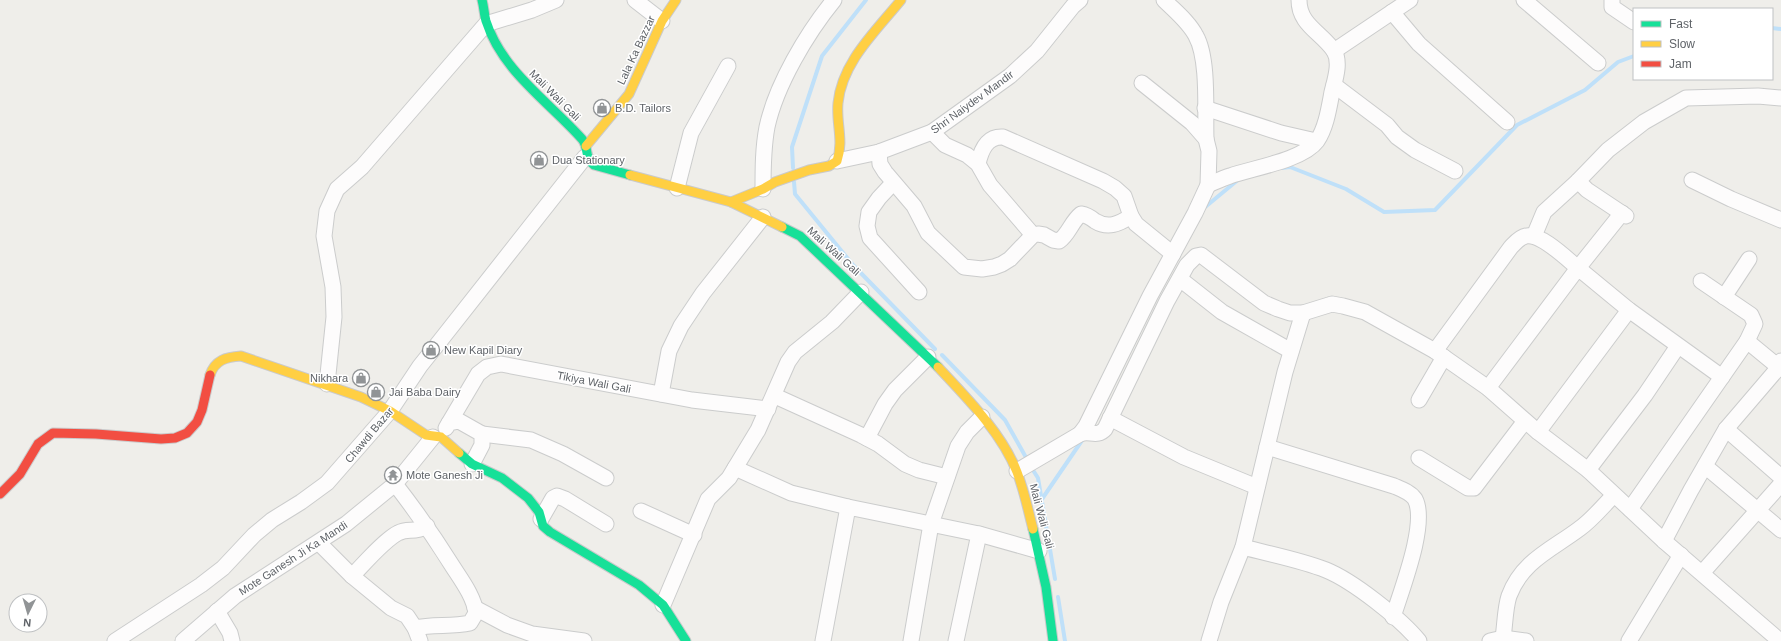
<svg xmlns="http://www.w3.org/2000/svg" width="1781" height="641" viewBox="0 0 1781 641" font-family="Arial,sans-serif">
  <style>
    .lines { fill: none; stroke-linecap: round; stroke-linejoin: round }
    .stream { stroke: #bfe0f9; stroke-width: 4 }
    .street-casing { stroke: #cbcccc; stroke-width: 17 }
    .fast-casing { stroke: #cacacb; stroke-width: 11 }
    .slow-casing { stroke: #cacacb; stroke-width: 11 }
    .jam-casing { stroke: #cacacb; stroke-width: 11 }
    .street { stroke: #fdfcfc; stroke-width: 15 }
    .fast { stroke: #16e098; stroke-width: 9 }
    .slow { stroke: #ffcf43; stroke-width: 9 }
    .jam { stroke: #f24e42; stroke-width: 9 }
    .labels { text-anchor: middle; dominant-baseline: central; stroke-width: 3; stroke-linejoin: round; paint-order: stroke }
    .street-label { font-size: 11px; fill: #5f6368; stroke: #fff }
    .poi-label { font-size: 11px; fill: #5f6368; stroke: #fff; text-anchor: start }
  </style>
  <rect width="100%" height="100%" fill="#efeeea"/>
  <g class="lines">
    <g class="stream">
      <polyline points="1772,28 1781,29"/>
      <polyline points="793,168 792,147 822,56 866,0"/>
      <polyline points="1282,168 1290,167 1346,189 1384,212 1435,210 1517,125 1585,90 1618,62 1634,56"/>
      <polyline points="794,182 795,194 853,265 935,349"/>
      <polyline points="1204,208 1239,179"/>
      <polyline points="942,355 1005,420 1028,461"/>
      <polyline points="1031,467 1038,478 1055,579"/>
      <polyline points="1042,499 1083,439"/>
      <polyline points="1058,597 1065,641"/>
    </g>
    <g class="street-casing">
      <g id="street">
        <polyline points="635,0 662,21"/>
        <path d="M1164,0C1175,11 1189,22 1196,36C1209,59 1205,112 1206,139"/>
        <polyline points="1524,0 1598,63"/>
        <polyline points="1612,0 1612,7 1634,22"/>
        <polyline points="1392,12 1419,44 1507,122"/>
        <polyline points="1334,51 1410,0"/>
        <polyline points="1334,85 1387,125 1397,137 1415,150 1455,171"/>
        <polyline points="1205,108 1281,133 1316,141"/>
        <polyline points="932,132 945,145 967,155 978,164 990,185 1033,235"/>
        <path d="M879,152L880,164L885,172L914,206L928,233L964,267L982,269L994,267L1002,264L1010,259L1033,235L1038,234L1044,235L1053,240L1059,241C1069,234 1071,222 1081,214C1087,215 1090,217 1095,221C1108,229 1119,224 1131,216"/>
        <polyline points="837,161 879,152 932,132 1010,76 1037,51 1073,6 1080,0"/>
        <path d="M978,164C981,150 987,136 1003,137L1103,181L1115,188L1124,196L1131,216L1136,224L1173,254"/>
        <polyline points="1692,180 1731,199 1781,220"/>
        <polyline points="893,183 879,198 869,212 867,226 870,238 919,292"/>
        <path d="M1208,185C1215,182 1223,178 1230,176C1253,168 1303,160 1317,141C1326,128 1329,108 1332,92C1335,80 1341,62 1334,51C1321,32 1299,25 1299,0"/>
        <polyline points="677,188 691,133 728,66"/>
        <path d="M763,189C763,168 763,148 767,127C776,85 807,33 834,0"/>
        <polyline points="1626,216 1587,190 1578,181 1608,150 1644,122 1686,98 1758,96 1781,98"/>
        <polyline points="1534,236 1544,212 1578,181"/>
        <polyline points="1180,279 1222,312 1291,351"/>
        <polyline points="1701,281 1751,315 1755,324 1747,341"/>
        <polyline points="1724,297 1749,259"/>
        <path d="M1435,351L1511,247C1515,243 1520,237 1526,236C1541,233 1567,259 1578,268L1622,213"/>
        <polyline points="327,384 334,317 333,287 324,236 327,211 337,189 362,167 486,24 532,10 556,0"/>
        <polyline points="1488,388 1578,268 1629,310 1722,377"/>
        <polyline points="661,394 669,351 681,326 703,293 763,217"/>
        <polyline points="775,396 861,435 878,444 905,464 919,470 947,477"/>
        <polyline points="1419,400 1444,357"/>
        <polyline points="1110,418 1184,457 1257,487"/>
        <polyline points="449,423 478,374 487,367 501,364 692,400 768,409"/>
        <polyline points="446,428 449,423 459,421 482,434 482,445 472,464"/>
        <polyline points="1726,429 1781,477"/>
        <polyline points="1538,432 1629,310"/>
        <polyline points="482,434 531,440 563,454 606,478"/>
        <polyline points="1080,434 1086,426 1150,296 1195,213 1208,185 1209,151 1206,139 1192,123 1142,83"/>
        <polyline points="867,438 885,404 895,390 928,357"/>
        <path d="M1267,447L1394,486C1401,489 1410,492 1415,499C1428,523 1401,591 1393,617"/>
        <polyline points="1419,458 1468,488 1474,488 1525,421"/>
        <polyline points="1705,466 1781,530"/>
        <polyline points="735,468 791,493 848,507"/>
        <polyline points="1588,470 1645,395 1678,346"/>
        <path d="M1017,471L1080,434C1089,430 1097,438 1105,429L1167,301L1187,265L1196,256L1201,255L1264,303L1278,309L1290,313H1303L1332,304L1343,306L1365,312L1435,351L1488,388L1538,432L1588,470L1664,541L1780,641"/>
        <path d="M395,484C416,511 435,538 453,567C462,581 474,597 476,613L470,623C452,627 433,624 415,628"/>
        <polyline points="1630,509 1747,341 1781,369"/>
        <polyline points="641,511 694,535"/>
        <polyline points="541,519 553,498 557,496 565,499 606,524"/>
        <polyline points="1664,541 1691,490 1726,429 1779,367 1781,361"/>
        <polyline points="319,543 352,576 391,608 407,616 415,628 420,641"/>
        <path d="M1243,547C1269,554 1301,560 1326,570C1353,581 1400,618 1419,641"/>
        <polyline points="1702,573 1781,484"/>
        <path d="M352,576C363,565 384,540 398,533C409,527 413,534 427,526"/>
        <polyline points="663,605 708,499 729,478 758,430 788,362 795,352 832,322 861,292"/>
        <polyline points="475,608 507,625 532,634 584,641"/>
        <polyline points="217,611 230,633 232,641"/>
        <path d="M1503,638C1505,625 1505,608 1509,596C1522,561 1551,550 1579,529C1592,520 1603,506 1614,495"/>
        <polyline points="115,641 201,585 223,568 254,535 272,520 301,502 327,483 390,411 420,366 440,341 585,157"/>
        <polyline points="183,641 235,596 346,524 395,484 433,437"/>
        <polyline points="823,641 848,507 979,534 1039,551"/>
        <polyline points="911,641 931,524 958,446 967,432 982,417"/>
        <polyline points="956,641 979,534"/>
        <polyline points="1209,641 1221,602 1243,547 1285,372 1303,313"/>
        <polyline points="1490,641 1503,638 1526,641"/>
        <polyline points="1629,641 1681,555"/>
      </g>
    </g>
    <g class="fast-casing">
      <g id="fast">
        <path d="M482,0C484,7 484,14 486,21C502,71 548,101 582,139C589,147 584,158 594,165L630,175"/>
        <polyline points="782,227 800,236 938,367"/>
        <polyline points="459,453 472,464 502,478 528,498 539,512 543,526 550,532 639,585 663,605 686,641"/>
        <polyline points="1033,529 1046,587 1053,641"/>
      </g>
    </g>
    <g class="slow-casing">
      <g id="slow">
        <polyline points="586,146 629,94 662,21 676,0"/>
        <polyline points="630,175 731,202 782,227"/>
        <path d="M731,202L763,189L775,182L809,170L829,166L837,161C844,141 836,123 838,103C842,62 876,31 901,0"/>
        <path d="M938,367C966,397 1002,433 1017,472C1024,490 1028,510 1033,529"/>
        <path d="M210,375C215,360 226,357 241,356L361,397L390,411L426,435L441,437L459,453"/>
      </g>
    </g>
    <g class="jam-casing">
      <polyline id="jam" points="0,494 20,474 38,444 53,433 96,434 161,439 175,438 187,433 197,422 202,410 210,375"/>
    </g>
    <use href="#street" class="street"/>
    <use href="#fast" class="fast"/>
    <use href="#slow" class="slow"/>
    <use href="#jam" class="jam"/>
  </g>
  <defs>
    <g id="shop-ring" transform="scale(0.9)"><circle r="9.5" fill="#fff" stroke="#919496" stroke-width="1.5"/><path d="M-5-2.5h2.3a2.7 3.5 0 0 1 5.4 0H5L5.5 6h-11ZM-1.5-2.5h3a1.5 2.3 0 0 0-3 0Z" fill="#919496"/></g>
    <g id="temple-ring" transform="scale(0.9)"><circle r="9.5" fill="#fff" stroke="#919496" stroke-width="1.5"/><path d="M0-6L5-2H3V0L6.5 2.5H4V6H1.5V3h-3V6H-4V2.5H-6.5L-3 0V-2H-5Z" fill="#919496"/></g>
  </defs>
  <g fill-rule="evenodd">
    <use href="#shop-ring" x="602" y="108"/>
    <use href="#shop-ring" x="539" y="160"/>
    <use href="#shop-ring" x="431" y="350"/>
    <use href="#shop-ring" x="361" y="378"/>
    <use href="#shop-ring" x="376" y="392"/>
    <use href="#temple-ring" x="393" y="475"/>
  </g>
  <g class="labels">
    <g class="street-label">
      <text transform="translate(636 50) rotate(-65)">Lala Ka Bazzar</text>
      <text transform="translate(555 95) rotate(45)">Mali Wali Gali</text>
      <text transform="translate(972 102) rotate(-36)">Shri Naiydev Mandir</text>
      <text transform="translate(834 251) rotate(42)">Mali Wali Gali</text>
      <text transform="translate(594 382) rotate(11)">Tikiya Wali Gali</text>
      <text transform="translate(369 435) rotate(-50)">Chawdi Bazar</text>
      <text transform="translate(1042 516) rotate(75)">Mali Wali Gali</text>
      <text transform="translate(293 558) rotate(-33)">Mote Ganesh Ji Ka Mandi</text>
    </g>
    <g class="poi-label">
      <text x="615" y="108">B.D. Tailors</text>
      <text x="552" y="160">Dua Stationary</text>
      <text x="444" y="350">New Kapil Diary</text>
      <text x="348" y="378" text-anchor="end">Nikhara</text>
      <text x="389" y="392">Jai Baba Dairy</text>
      <text x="406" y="475">Mote Ganesh Ji</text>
    </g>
  </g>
  <rect x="1633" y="8" width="140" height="72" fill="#ffffff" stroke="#bfc1c3"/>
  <rect x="1641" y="21" width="20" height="6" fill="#16e098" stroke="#bfc1c3"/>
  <text x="1669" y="28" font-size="12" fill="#5f6368">Fast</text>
  <rect x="1641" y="41" width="20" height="6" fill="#ffcf43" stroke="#bfc1c3"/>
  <text x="1669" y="48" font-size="12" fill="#5f6368">Slow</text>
  <rect x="1641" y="61" width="20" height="6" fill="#f24e42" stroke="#bfc1c3"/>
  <text x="1669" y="68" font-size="12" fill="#5f6368">Jam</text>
  <g transform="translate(28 613) rotate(185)"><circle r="19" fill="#ffffff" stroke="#bfc1c3"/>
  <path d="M0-3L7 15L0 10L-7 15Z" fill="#919496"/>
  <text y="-6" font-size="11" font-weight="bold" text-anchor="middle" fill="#5f6368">N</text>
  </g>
</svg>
